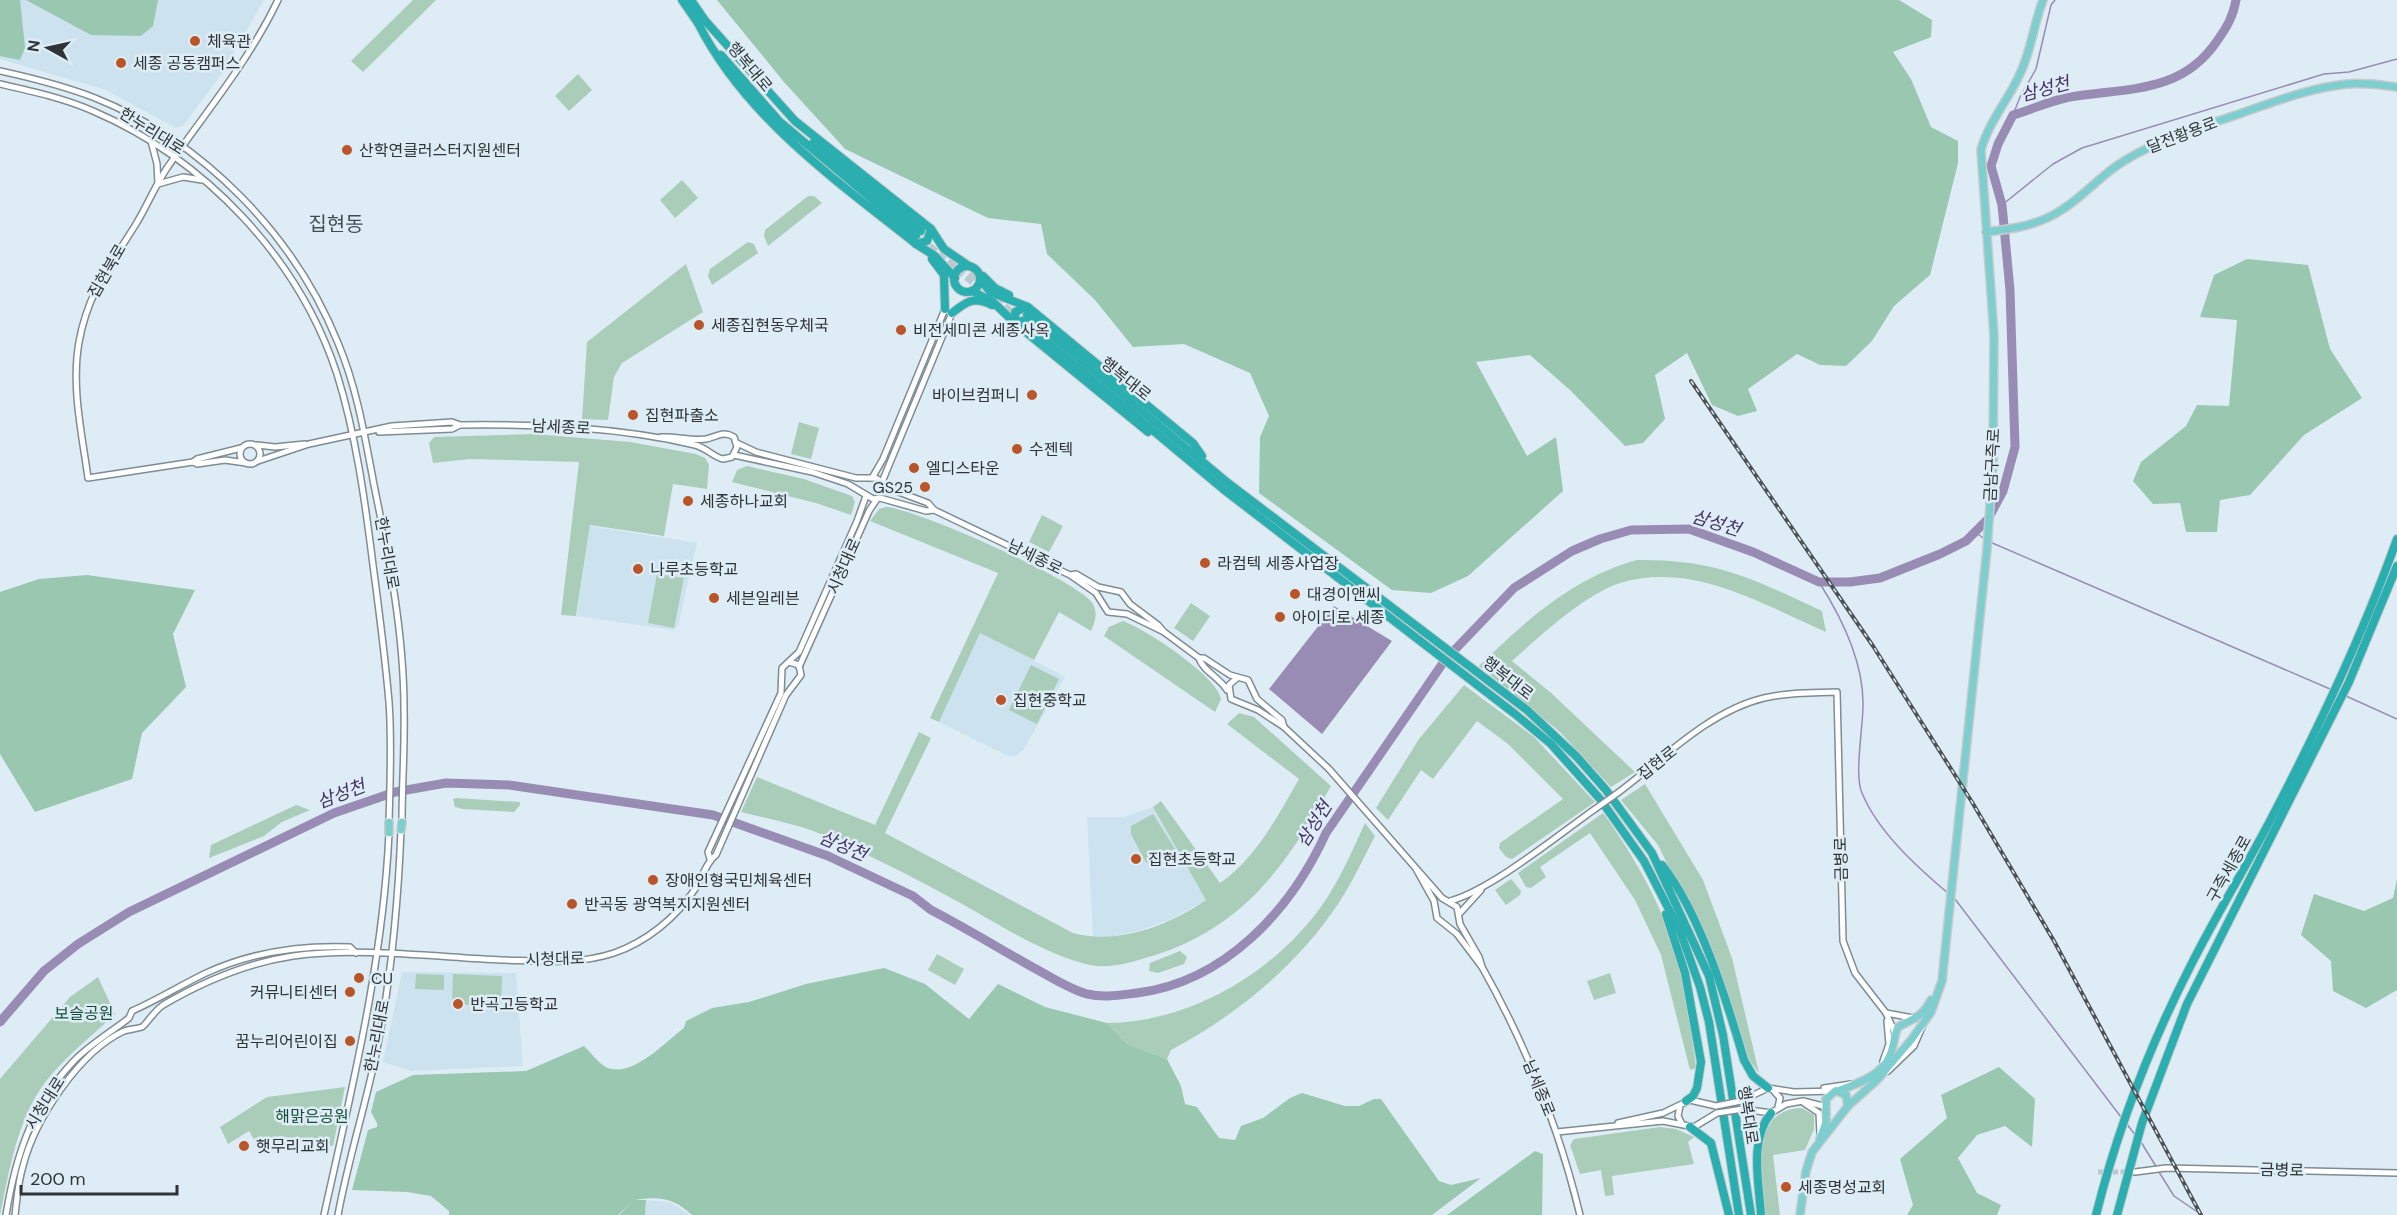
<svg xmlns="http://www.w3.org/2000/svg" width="2397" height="1215" viewBox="0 0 2397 1215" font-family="'DM Sans','Noto Sans KR',sans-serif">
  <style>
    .built { fill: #cce2ee }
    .green { fill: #aacdba }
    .forest { fill: #99c7af }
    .water { fill: #998cb4 }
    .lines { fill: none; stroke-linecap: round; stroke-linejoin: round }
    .stream { stroke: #998cb4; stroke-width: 1.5 }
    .river { stroke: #998cb4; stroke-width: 9 }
    .minor-tunnel { stroke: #bbc8cf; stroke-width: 5; stroke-dasharray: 5 2.5; stroke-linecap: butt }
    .highway-tunnel { stroke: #bbc8cf; stroke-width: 8; stroke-dasharray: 8 4; stroke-linecap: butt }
    .minor-casing { stroke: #7e8c93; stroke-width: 8 }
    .major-casing { stroke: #c9cacb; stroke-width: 10 }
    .highway-casing { stroke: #c9cacb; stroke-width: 10 }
    .minor { stroke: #fff; stroke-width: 5 }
    .major { stroke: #7fcecf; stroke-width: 7 }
    .highway { stroke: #2aaeaf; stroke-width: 8 }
    .rail-casing { stroke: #4b5256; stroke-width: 4 }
    .rail { stroke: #deedf5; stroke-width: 1.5; stroke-dasharray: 4.5; stroke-linecap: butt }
    .minor-bridge-casing { stroke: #7e8c93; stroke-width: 8; stroke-linecap: butt }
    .minor-bridge { stroke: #fff; stroke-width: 5 }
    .poi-dot { fill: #ba5429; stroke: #deedf5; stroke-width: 2 }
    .labels { text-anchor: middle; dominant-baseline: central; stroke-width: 5; stroke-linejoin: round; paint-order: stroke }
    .poi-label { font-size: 16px; fill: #2e3437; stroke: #deedf5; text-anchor: start }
    .street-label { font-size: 16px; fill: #2e3437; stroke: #deedf5 }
    .park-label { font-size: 16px; fill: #134d35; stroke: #deedf5 }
    .water-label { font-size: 18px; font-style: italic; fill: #443065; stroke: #deedf5 }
    .quarter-label { font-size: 20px; fill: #404d53; stroke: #deedf5 }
  </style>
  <rect width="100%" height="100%" fill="#deedf5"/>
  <g class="built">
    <polygon points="0,0 264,0 223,72 183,126 176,128 106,90 0,59"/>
    <polygon points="590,526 697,543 678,626 673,630 577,616"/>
    <polygon points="980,632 1065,677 1024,749 1016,756 1008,756 939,722"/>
    <polygon points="1153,807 1206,900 1169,920 1138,931 1115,936 1093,937 1087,817 1124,817"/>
    <polygon points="402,972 516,973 523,1066 411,1071 383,1062"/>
    <polygon points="646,1200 670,1202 690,1215 645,1215"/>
  </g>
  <g class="green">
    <polygon points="413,0 436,0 363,72 351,61"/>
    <polygon points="578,74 592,90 569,111 555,96"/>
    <polygon points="682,180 698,198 675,218 660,200"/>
    <polygon points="808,196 814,196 822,203 768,246 764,236 765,230"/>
    <polygon points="748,242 754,244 758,253 712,285 708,276 710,269"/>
    <polygon points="686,264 703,312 622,363 614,377 608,420 582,419 587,342"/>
    <polygon points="799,422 819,428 811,459 791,454"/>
    <polygon points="534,434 630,442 696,454 705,458 709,465 707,489 673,484 664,536 590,525 576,616 561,615 579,462 470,459 433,463 429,443 434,437"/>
    <polygon points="747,466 804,479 852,496 855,502 851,515 816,503 732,482 737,470"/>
    <path d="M886,507C914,508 1080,581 1093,604C1098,614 1095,622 1091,631L1059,612L1034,660L980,633L939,722L930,718L998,573L870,521L879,509Z"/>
    <polygon points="1042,515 1063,526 1049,552 1029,542"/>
    <path d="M1637,560C1717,559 1753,579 1822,611L1826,632C1762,604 1692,561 1620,583C1584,595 1540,636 1512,661L1550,692L1635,772L1611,787L1560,732L1479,666C1525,621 1574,577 1637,560Z"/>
    <polygon points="657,574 684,578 674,628 648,623"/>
    <polygon points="1191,603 1210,616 1193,641 1174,628"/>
    <path d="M1123,621C1145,629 1216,675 1221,699L1215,712L1104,636L1109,627Z"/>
    <polygon points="1031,665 1059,679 1037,724 1009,710"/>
    <polygon points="1464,685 1534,737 1595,802 1512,859 1506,857 1499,848 1500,843 1563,799 1508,744 1477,721 1433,779 1421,770 1388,820 1376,808 1419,739"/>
    <path d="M1239,713L1254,717L1331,786C1286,866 1243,928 1152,956C1133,962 1110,969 1090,965C1045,956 991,919 951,898C907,874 862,851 816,832C792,823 765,818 741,812L757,777L875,825L919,732L931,738L885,833L1073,933C1118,945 1168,926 1206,900L1153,807L1161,801L1220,883C1256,858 1277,817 1299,779L1227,724Z"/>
    <polygon points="1645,784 1703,880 1732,958 1759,1073 1746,1055 1701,933 1658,845 1621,800"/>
    <polygon points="456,798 520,802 520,805 514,812 463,809 455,807 453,799"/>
    <polygon points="296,805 310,810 282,822 264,836 209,858 211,845"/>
    <path d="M1603,813C1635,857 1665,910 1679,964C1688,997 1691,1034 1696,1068L1690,1070L1661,955L1635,900L1590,833L1540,867L1546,877L1531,888L1526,887L1518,873Z"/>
    <polygon points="1153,814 1175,849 1146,863 1131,834 1131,826"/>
    <path d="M1365,823L1375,836C1364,857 1353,881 1340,901C1299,964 1237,1015 1171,1050L1167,1059L1127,1044L1107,1023C1193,1022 1277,971 1325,901C1341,877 1353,849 1365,823Z"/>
    <polygon points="1511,879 1521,891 1520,895 1506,905 1495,890"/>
    <polygon points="1180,951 1187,957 1184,964 1158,973 1149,971 1150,963"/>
    <polygon points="937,954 964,969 955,985 928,970"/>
    <polygon points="1610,973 1616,993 1594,1000 1587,981"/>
    <polygon points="416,974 444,975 444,990 415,989"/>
    <polygon points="453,974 502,976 501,1006 452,1004"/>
    <path d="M98,977L115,1014C94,1034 71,1052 52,1074C18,1112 10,1168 0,1215V1079L70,997Z"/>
    <polygon points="345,1087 333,1146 280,1136 260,1150 249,1131 228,1144 220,1127 267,1097"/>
    <path d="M1802,1108L1814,1115V1129L1805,1150L1773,1155L1780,1215H1765C1763,1180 1747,1109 1802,1108Z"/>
    <polygon points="1660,1127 1676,1129 1694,1137 1688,1142 1694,1164 1612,1176 1614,1195 1605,1196 1601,1170 1580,1174 1570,1145 1574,1139"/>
  </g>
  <g class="forest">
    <polygon points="0,0 20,0 25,48 20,60 0,56"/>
    <polygon points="26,0 158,0 153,26 141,36 91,35"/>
    <polygon points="717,0 1899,0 1932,20 1931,37 1893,52 1911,79 1931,127 1958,141 1958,163 1930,275 1894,306 1872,341 1846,366 1820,365 1797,354 1748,389 1757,411 1738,416 1712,405 1687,353 1655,375 1665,419 1643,443 1625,446 1570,390 1530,355 1476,362 1527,456 1556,437 1563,491 1468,576 1431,593 1392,590 1259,493 1260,437 1269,416 1250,373 1184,344 1133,347 1095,300 1047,254 1041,224 988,218 845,149 784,82"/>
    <polygon points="2247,259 2308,265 2330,349 2362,398 2304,435 2250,495 2220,500 2217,532 2186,532 2180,503 2153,504 2133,481 2141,462 2186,426 2197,405 2229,406 2237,320 2200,317 2214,275"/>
    <polygon points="87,575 195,590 173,634 186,687 142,733 132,779 35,812 0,754 0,592 39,579"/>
    <polygon points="2397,879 2397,990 2366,1008 2333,991 2331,961 2301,935 2314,894 2364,911 2393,898"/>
    <path d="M884,968L925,984L969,1019L998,984L1045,1007L1107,1023L1127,1044L1167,1059L1181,1086L1185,1104L1197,1107L1219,1138L1235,1140L1241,1126L1263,1118L1290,1098L1302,1093L1345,1106H1359L1374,1099H1381L1439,1181L1451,1185L1481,1178L1432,1215H692C674,1198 659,1196 635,1200H646L645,1215H619L634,1200L618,1215H449V1211L431,1196L407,1192L352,1190L368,1130L377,1127V1123L371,1112L376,1092L413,1075L526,1071L584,1046C590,1052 600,1065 608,1068C634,1077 665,1042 684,1028L686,1021L712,1008L749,1002L806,984Z"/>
    <polygon points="1999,1067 2035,1099 2032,1147 2005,1126 1977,1135 1958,1158 1977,1193 2001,1205 1997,1215 1907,1215 1913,1205 1900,1159 1947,1118 1941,1095"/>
    <polygon points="1535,1151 1543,1154 1542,1215 1447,1215"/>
  </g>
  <polygon class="water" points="1334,606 1392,641 1322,734 1269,689"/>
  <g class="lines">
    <g class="stream">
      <polyline points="2013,115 2020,97 2036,69 2051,5 2055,0"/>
      <polyline points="2002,205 2053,164 2082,148 2324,74 2349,72 2397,59"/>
      <polyline points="1975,532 1986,540"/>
      <polyline points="1990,542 2330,689"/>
      <path d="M1819,582C1842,618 1864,662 1863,706C1863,727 1854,776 1862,793C1878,832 1917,867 1949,894"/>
      <polyline points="2346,696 2397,719"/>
      <polyline points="1955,899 2121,1117"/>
      <polyline points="2126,1123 2136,1136"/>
      <polyline points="2141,1142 2157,1168"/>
      <polyline points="2159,1172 2174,1196 2202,1215"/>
    </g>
    <path class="river" d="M0,1022L44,971L78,944L129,912L334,813L395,792L446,783L509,785L713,815L828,856L913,896L931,910C966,928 1000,949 1034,968C1051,977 1069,989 1087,994C1104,998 1120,995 1137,993C1225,982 1291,910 1326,833L1445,660L1514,588L1572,551L1600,539L1631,530L1689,529L1753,552L1819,582H1850L1880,578L1940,554L1966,541L1988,519L2003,491L2015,447L2010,290L2002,205L1991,166L1998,144L2013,115C2030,110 2048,102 2065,98C2123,87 2180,96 2217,41C2227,27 2233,17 2236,0"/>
    <polyline class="minor-tunnel" points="2098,1172 2130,1172"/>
    <g class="highway-tunnel">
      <polyline points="920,239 1018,318"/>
      <polyline points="962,264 983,281"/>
    </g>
    <g class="minor-casing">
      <g id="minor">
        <path d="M0,71C32,78 64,86 95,98C203,141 295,236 338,343C357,388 365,437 374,485C389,558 404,633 404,709C405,746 402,784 402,822"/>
        <path d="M0,84C31,91 63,98 93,111C205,159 299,258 337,374C356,435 365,501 373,565C379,610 385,656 389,702C392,742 390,782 389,822"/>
        <polyline points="151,141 157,164 158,184 183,177 202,180"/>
        <polyline points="379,432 452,429 460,425"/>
        <polyline points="737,443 756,452 856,478 876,478 896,491 928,503 934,510 1070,575 1076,574 1098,587 1121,592 1130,604 1158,625 1164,632 1127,614 1108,612 1096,593 1070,575"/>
        <circle cx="250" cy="454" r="10"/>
        <polyline points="257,445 275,447 305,444"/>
        <polyline points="241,448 197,459 193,462 197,464 225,460 246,463"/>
        <polyline points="734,455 812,472 848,484 873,499 880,498 926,511 934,510"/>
        <path d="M258,461L309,444L392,426L452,422L460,425C539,424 618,427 695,445C707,448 713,457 723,459L732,457L737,447L734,437C723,430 717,437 706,439C691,441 676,436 661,437"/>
        <path d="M193,462L88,478C82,434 71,387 79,342C88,292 110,266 136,224C147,206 155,186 167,168C205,113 249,61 278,0"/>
        <polyline points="872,478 883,459 945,309"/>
        <polyline points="882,482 952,313"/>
        <polyline points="1164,632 1199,658 1204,658 1230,675 1248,680 1257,699 1282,720 1284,727"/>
        <path d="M1199,658C1202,670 1220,678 1227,690"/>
        <polyline points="799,667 869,511 877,499"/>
        <polyline points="1237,678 1229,685 1231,699 1258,710 1284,727 1329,769 1442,898 1457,907 1460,924 1479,957 1482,967 1457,934 1437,918 1434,901 1415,867"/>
        <path d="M1619,792C1663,759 1709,711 1764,698C1788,692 1813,693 1837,692L1843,941L1855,973L1886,1013L1895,1033"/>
        <polyline points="710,859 708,852 781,693 782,668 799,652 857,521 866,496"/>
        <path d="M1450,901C1491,890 1558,835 1595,809"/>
        <polyline points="1459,914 1481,890"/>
        <path d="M1482,967C1526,1045 1559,1128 1580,1215"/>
        <polyline points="1886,1013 1913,1018"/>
        <polyline points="1883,1061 1889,1044 1887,1021"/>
        <polyline points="1888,1071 1914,1046 1923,1025"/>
        <polyline points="1824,1088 1851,1084"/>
        <polyline points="1773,1090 1780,1098 1778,1107"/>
        <polyline points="1741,1101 1768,1088 1794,1092 1837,1091"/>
        <polyline points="1804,1103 1819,1113 1820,1133"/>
        <polyline points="1680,1106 1678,1116 1682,1124"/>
        <polyline points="1743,1109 1771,1113 1786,1104 1803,1101 1827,1107"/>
        <polyline points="1618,1123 1663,1113 1690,1100 1716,1106"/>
        <polyline points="1557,1132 1663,1121 1694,1127 1717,1113"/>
        <polyline points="2135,1172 2166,1168 2397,1173"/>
        <path d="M6,1215C15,1159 31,1107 71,1064C87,1046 110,1033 129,1018L132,1011C157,1000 181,985 206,973C252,952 300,945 350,947L356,953"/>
        <path d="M15,1215C17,1199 18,1182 23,1166C35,1119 79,1052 124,1031C130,1029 136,1029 142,1027C145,1026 154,1011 163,1005C204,981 246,963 293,956C358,947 435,957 502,960C539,961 578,965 614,953C646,942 676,918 695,889C702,879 706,862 716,855L786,695L801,675L799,665L789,662"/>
        <path d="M324,1215C352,1088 383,963 389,833"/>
        <path d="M338,1215C348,1160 365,1108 376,1054C391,981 398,905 401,830"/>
      </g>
    </g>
    <g class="major-casing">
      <g id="major">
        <path d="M1986,232C2013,229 2040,225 2063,209C2085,195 2102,174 2124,161C2158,140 2196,129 2233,116C2271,103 2308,88 2347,84C2364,82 2380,85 2397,87"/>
        <polyline points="401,830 402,822"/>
        <polyline points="389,833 389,822"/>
        <path d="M1837,1091C1857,1084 1882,1076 1890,1055C1894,1046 1894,1035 1898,1027C1913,1018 1922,1018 1931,1000"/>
        <polyline points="1837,1091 1846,1095 1848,1106"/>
        <polyline points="1820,1139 1826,1122 1826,1099 1835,1091"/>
        <path d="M1800,1215L1806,1171L1812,1152L1848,1106L1877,1080L1912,1039L1931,1012L1942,981L1987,549L1993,462L1994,335L1981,150C1988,124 2005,104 2017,80C2031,54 2033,26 2043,0"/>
      </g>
    </g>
    <g class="highway-casing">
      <g id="highway">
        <polyline points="682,0 700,26"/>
        <polyline points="691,0 704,19"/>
        <polyline points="701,16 795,121 931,229 944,249 969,266"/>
        <path d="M698,23C745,117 836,180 916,244L935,256L955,278"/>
        <polyline points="721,55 779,121 916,236"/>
        <polyline points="813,143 921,231"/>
        <polyline points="916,244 927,241 931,229"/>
        <polyline points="932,259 944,275 945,309"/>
        <circle cx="967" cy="279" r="13"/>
        <polyline points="983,276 995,288 1009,295"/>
        <polyline points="980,278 990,292 1028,307 1193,443 1202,456"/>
        <polyline points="972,291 993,302 1016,324 1148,432"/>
        <path d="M952,313C967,301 974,296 992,305"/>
        <polyline points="1027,315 1228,483 1527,710 1577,757 1606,790 1652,853 1709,976 1723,1035 1751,1215"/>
        <polyline points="1022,321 1223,489 1515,714 1551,744 1600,799 1644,861 1680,931 1700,987 1709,1022 1739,1215"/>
        <polyline points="1016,324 1015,312 1026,307"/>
        <path d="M1662,865C1700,913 1727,1001 1744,1060L1753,1076L1768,1088"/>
        <polyline points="1666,914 1685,973 1701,1062 1697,1088 1693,1096 1686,1101"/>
        <polyline points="1690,1127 1711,1143 1729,1215"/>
        <path d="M1761,1215C1759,1182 1749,1140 1771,1113"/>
        <path d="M2096,1215C2118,1127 2150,1045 2191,965C2216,915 2246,867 2272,817C2319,727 2363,635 2397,539"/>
        <polyline points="2117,1215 2142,1123 2187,1004 2349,682 2397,566"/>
      </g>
    </g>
    <use href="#minor" class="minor"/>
    <use href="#major" class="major"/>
    <use href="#highway" class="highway"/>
    <g class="rail-casing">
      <polyline id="rail" points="1691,381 1873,646 1972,802 2054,941 2201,1215"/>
    </g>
    <use href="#rail" class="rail"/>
    <g class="minor-bridge-casing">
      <g id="minor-bridge">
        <polyline points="1595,809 1619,792"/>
        <polyline points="1716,1106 1741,1101"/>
        <polyline points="1717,1113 1743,1109"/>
      </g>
    </g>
    <use href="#minor-bridge" class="minor-bridge"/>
  </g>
  <g class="poi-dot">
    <circle cx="195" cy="41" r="6"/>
    <circle cx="121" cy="63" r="6"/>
    <circle cx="347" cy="150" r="6"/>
    <circle cx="699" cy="325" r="6"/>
    <circle cx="901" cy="330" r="6"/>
    <circle cx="1032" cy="395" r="6"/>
    <circle cx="633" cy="415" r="6"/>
    <circle cx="1017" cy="449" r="6"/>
    <circle cx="914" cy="468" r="6"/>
    <circle cx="925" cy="487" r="6"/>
    <circle cx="688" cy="501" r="6"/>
    <circle cx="1205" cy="563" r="6"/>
    <circle cx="638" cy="569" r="6"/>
    <circle cx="1295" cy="594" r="6"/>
    <circle cx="714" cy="598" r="6"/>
    <circle cx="1280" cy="617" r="6"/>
    <circle cx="1001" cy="700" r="6"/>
    <circle cx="1136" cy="859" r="6"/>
    <circle cx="653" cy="880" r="6"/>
    <circle cx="572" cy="904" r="6"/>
    <circle cx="359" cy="978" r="6"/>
    <circle cx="350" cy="992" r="6"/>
    <circle cx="458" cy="1004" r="6"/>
    <circle cx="350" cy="1041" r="6"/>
    <circle cx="244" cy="1146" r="6"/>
    <circle cx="1786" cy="1187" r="6"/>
  </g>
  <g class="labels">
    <g class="poi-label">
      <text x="207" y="41">체육관</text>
      <text x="133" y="63">세종 공동캠퍼스</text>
      <text x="359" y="150">산학연클러스터지원센터</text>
      <text x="711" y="325">세종집현동우체국</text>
      <text x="913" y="330">비전세미콘 세종사옥</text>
      <text x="1020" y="395" text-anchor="end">바이브컴퍼니</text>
      <text x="645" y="415">집현파출소</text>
      <text x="1029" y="449">수젠텍</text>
      <text x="926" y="468">엘디스타운</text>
      <text x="913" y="487" text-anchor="end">GS25</text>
      <text x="700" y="501">세종하나교회</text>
      <text x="1217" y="563">라컴텍 세종사업장</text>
      <text x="650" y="569">나루초등학교</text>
      <text x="1307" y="594">대경이앤씨</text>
      <text x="726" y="598">세븐일레븐</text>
      <text x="1292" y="617">아이디로 세종</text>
      <text x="1013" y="700">집현중학교</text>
      <text x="1148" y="859">집현초등학교</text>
      <text x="665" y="880">장애인형국민체육센터</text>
      <text x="584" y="904">반곡동 광역복지지원센터</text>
      <text x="371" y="978">CU</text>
      <text x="338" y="992" text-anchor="end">커뮤니티센터</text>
      <text x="470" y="1004">반곡고등학교</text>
      <text x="338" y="1041" text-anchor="end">꿈누리어린이집</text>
      <text x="256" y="1146">햇무리교회</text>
      <text x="1798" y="1187">세종명성교회</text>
    </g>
    <g class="street-label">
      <text transform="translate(750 67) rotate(50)">행복대로</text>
      <text transform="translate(152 131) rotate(32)">한누리대로</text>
      <text transform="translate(2182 135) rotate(-21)">달전황용로</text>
      <text transform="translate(107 271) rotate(-60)">집현북로</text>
      <text transform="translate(1126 379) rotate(39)">행복대로</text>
      <text transform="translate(561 427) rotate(3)">남세종로</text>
      <text transform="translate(1992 465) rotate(-87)">금남구즉로</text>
      <text transform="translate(387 553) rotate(80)">한누리대로</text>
      <text transform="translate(1035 557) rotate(26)">남세종로</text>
      <text transform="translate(844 566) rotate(-66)">시청대로</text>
      <text transform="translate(1508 678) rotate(38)">행복대로</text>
      <text transform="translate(1657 763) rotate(-38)">집현로</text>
      <text transform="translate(1841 859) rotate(-91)">금병로</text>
      <text transform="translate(2229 869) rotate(-61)">구즉세종로</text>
      <text transform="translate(555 959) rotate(-2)">시청대로</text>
      <text transform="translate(377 1036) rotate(-79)">한누리대로</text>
      <text transform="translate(1539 1088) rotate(68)">남세종로</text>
      <text transform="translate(45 1103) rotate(-58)">시청대로</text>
      <text transform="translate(1748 1115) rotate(81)">행복대로</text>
      <text transform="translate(2282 1170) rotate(1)">금병로</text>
    </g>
    <g class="park-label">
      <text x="84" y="1013">보슬공원</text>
      <text x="312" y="1116">해맑은공원</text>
    </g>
    <g class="water-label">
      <text transform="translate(2045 89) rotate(-15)">삼성천</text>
      <text transform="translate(1716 523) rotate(17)">삼성천</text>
      <text transform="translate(341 794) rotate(-21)">삼성천</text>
      <text transform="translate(1314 824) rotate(-58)">삼성천</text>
      <text transform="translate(843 846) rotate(23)">삼성천</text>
    </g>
    <g class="quarter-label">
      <text x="336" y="224">집현동</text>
    </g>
  </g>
  <g transform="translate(48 48) rotate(278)" stroke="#deedf5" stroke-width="4.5" paint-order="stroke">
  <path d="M0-4.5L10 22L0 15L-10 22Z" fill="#2e3437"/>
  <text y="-9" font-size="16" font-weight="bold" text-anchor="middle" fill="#2e3437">N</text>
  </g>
  <path d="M21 1185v9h156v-9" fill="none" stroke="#2e3437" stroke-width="3"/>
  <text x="30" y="1185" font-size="18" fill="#2e3437" stroke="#deedf5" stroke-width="4.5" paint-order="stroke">200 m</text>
</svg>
